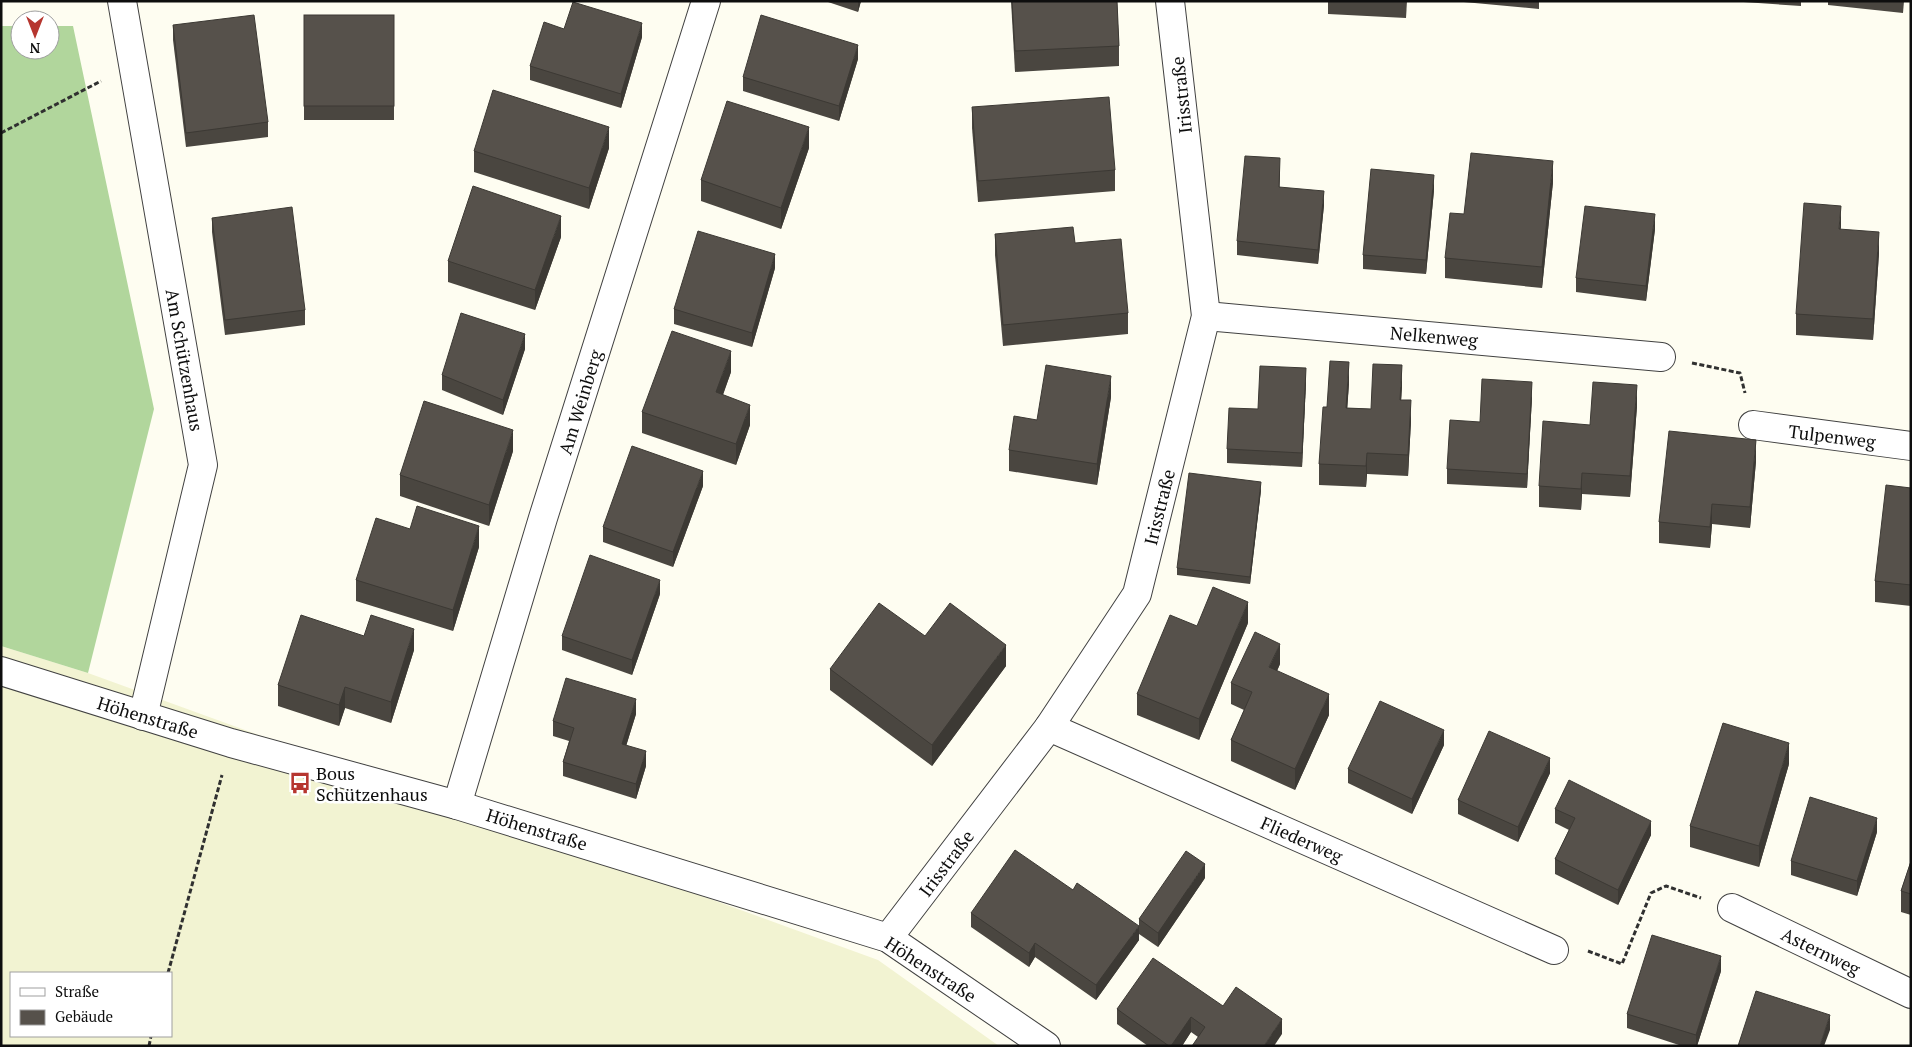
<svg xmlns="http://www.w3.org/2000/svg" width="1912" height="1047" viewBox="0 0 1912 1047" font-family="'PT Serif',serif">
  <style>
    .farmland { fill: #f2f3d2; fill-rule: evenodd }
    .forest { fill: #b1d69c }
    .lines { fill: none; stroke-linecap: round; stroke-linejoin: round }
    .minor-casing { stroke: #414141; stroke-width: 30 }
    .path { stroke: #303030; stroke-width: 3; stroke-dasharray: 5 2.5; stroke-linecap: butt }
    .minor { stroke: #fff; stroke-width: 28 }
    .wall { fill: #4a4640 }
    .shaded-wall { fill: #3c3934 }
    .building { fill: #56514b; stroke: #3c3934 }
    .labels { text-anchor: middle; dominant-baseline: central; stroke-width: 5; stroke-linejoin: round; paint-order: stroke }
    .street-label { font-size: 18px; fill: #0e0e0e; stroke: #fff }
    .poi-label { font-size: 18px; fill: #0e0e0e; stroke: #fff; text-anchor: start }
  </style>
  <rect width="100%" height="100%" fill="#fefdf1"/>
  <path class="farmland" d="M1,646L88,673L878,960L999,1046H1ZM11,973H171V1036H11Z"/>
  <polygon class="forest" points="1,26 20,26 20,50 50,50 50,26 73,26 154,409 88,673 1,646"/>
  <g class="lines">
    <g class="minor-casing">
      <g id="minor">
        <polyline points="122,1 203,465 143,716"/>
        <polyline points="1206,316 1661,357"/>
        <polyline points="1753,425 1911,446"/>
        <polyline points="1,671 231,743 457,805 888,938 1046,1046"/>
        <polyline points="1049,727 1554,950"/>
        <polyline points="457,805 543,518 706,1"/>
        <polyline points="1732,908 1911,994"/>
        <polyline points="888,938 1049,727 1137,594 1206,316 1170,1"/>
      </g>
    </g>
    <g class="path">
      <polyline points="1,133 101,81"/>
      <polyline points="1692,363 1740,373 1745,393"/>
      <polyline points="1588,951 1622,964 1651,893 1666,886 1701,898"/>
      <polyline points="168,973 222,775"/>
      <polyline points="149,1046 151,1036"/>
    </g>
    <use href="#minor" class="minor"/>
  </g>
  <g class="wall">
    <polygon points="825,1 861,1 858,12"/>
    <polygon points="1011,1 1117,1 1119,46 1119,66 1015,72"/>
    <polygon points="1328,1 1407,1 1406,18 1328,14"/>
    <polygon points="1453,1 1539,1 1539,9"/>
    <polygon points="1729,1 1801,1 1801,6"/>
    <polygon points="1828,1 1904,1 1903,13 1828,5"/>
    <rect x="304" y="15" width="90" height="105"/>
    <polygon points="173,25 268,122 268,137 186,147 173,40"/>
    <polygon points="564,29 642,37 621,108 530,80 530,66"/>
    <polygon points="858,59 839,121 743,91 743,77"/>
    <polygon points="972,107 1115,170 1115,191 978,202 972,128"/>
    <polygon points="609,148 589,209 474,172 474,151"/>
    <polygon points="809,148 781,229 701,201 701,180"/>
    <polygon points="1280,173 1279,187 1324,205 1318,264 1237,255 1237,241"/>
    <polygon points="1553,182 1542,288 1445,278 1445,258 1464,214"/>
    <polygon points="1434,190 1426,274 1363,269 1363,255"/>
    <polygon points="212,218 305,310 305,325 225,335 212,232"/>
    <polygon points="1655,229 1646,301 1576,292 1576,278"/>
    <polygon points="1840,229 1879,253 1873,340 1796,335 1796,314"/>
    <polygon points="995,234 1075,243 1128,313 1128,334 1003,346 995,255"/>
    <polygon points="561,237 535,310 448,282 448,261"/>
    <polygon points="775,268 752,347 674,324 674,309"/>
    <polygon points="525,349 503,415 442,390 442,375"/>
    <polygon points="731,372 723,395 750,425 736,465 642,433 642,412"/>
    <polygon points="1306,382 1302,467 1227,463 1227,449 1258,409"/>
    <polygon points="1349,383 1347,408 1371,409 1402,386 1401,400 1411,421 1408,476 1367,474 1366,487 1319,485 1319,464 1327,407"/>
    <polygon points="1111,397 1097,485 1009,471 1009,450 1037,420"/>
    <polygon points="1532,397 1527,488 1447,484 1447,469 1480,422"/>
    <polygon points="1637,406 1630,497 1582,494 1581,510 1539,507 1539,486 1590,425"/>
    <polygon points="513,451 489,526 400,496 400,475"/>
    <polygon points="1756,461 1750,528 1712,524 1710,548 1659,543 1659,522"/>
    <polygon points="703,486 673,567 603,542 603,527"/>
    <polygon points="1911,488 1911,606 1875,602 1875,581"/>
    <polygon points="1261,490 1250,584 1177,575 1177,568"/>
    <polygon points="479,547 453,631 356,601 356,580"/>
    <polygon points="660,594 632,675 562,650 562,636"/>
    <polygon points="1248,623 1199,740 1137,715 1137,694"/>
    <polygon points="364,636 414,650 391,723 345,708 339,726 278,706 278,685"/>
    <polygon points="925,636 1006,666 932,766 830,690 830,669"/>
    <polygon points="1280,664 1277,671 1329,715 1295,790 1231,761 1231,740 1244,710 1231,704 1231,683"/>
    <polygon points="636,714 626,746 646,766 636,799 563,776 563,762 569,741 553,736 553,721"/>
    <polygon points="1444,745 1412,814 1348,783 1348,769"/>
    <polygon points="1789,764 1759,867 1690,847 1690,826"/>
    <polygon points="1550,773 1518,842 1458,814 1458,800"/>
    <polygon points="1555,809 1651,835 1618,905 1555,874 1555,859 1569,830 1555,823"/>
    <polygon points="1877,832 1857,896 1791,875 1791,861"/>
    <polygon points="1911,861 1911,915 1901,912 1901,891"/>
    <polygon points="1205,878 1158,947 1139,934 1139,919"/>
    <polygon points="971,913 1139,940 1096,1000 1035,957 1029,967 971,927"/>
    <polygon points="1721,971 1697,1046 1682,1046 1627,1028 1627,1014"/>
    <polygon points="1223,1006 1282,1034 1198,1037 1191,1032 1182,1046 1148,1046 1117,1024 1117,1009"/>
  </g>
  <g class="shaded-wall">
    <polygon points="858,1 861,1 858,12"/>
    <polygon points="642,23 642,37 621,108 621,94"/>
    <polygon points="858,45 858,59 839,121 839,106"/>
    <polygon points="609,127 609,148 589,209 589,188"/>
    <polygon points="809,127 809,148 781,229 781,208"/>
    <polygon points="1280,158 1280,173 1279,202 1279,187"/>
    <polygon points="1553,161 1553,182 1542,288 1542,267"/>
    <polygon points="1434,175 1434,190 1426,274 1426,260"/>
    <polygon points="1324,191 1324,205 1318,264 1318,250"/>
    <polygon points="1841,206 1841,227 1839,250 1839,229"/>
    <polygon points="1655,214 1655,229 1646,301 1646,286"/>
    <polygon points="561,216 561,237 535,310 535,290"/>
    <polygon points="1879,232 1879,253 1873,340 1873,319"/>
    <polygon points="775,254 775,268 752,347 752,333"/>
    <polygon points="525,334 525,349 503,415 503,400"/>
    <polygon points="731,351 731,372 716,413 716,392"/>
    <polygon points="1349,362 1349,383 1346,429 1346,408"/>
    <polygon points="1402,365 1402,386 1400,420 1400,400"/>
    <polygon points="1306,368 1306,382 1302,467 1302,453"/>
    <polygon points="1111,376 1111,397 1097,485 1097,464"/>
    <polygon points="1532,382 1532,397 1527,488 1527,474"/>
    <polygon points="1637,385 1637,406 1630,497 1630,476"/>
    <polygon points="1411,400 1411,421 1408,476 1408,455"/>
    <polygon points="750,405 750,425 736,465 736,444"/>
    <polygon points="513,430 513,451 489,526 489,505"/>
    <polygon points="1756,440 1756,461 1750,528 1750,507"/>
    <polygon points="1367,453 1367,474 1366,487 1366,466"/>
    <polygon points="703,471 703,486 673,567 673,552"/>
    <polygon points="1582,473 1582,494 1581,510 1581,489"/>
    <polygon points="1261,482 1261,490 1250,584 1250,577"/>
    <polygon points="1712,504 1712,524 1710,548 1710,527"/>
    <polygon points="479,526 479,547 453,631 453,610"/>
    <polygon points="660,580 660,594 632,675 632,660"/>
    <polygon points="1248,602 1248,623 1199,740 1199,719"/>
    <polygon points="414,629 414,650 391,723 391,702"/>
    <polygon points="1280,644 1280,664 1269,688 1269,667"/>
    <polygon points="1006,645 1006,666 932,766 932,745"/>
    <polygon points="345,687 345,708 339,726 339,705"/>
    <polygon points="1329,694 1329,715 1295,790 1295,769"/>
    <polygon points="636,699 636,714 622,759 622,744"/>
    <polygon points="1444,730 1444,745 1412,814 1412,799"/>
    <polygon points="1789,743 1789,764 1759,867 1759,846"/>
    <polygon points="646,751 646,766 636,799 636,784"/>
    <polygon points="1550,758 1550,773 1518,842 1518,827"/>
    <polygon points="1877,818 1877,832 1857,896 1857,881"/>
    <polygon points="1651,821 1651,835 1618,905 1618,890"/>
    <polygon points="1205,864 1205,878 1158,947 1158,933"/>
    <polygon points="1139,926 1139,940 1096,1000 1096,985"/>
    <polygon points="1035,943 1035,957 1029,967 1029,953"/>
    <polygon points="1721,956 1721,971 1697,1046 1696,1046 1696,1035"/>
    <polygon points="1830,1015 1830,1030 1824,1046 1820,1046"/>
    <polygon points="1191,1017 1191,1032 1182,1046 1171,1046"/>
    <polygon points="1282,1019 1282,1034 1274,1046 1264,1046"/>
  </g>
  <g class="building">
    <polygon points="1012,1 1117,1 1119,46 1015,51"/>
    <polygon points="573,2 642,23 621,94 530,66 544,22 564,29"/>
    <polygon points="254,15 268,122 186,133 173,25"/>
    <rect x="304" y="15" width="90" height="91"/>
    <polygon points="761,15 858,45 839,106 743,77"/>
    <polygon points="493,90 609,127 589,188 474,151"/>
    <polygon points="1109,97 1115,170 978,181 972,107"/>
    <polygon points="727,101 809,127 781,208 701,180"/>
    <polygon points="1471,153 1553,161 1542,267 1445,258 1450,213 1464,214"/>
    <polygon points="1245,156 1280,158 1279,187 1324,191 1318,250 1237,241"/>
    <polygon points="1371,169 1434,175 1426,260 1363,255"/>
    <polygon points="473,186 561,216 535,290 448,261"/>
    <polygon points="1804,203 1841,206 1839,229 1879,232 1873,319 1796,314"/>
    <polygon points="1585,206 1655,214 1646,286 1576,278"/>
    <polygon points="292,207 305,310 225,320 212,218"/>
    <polygon points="1073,227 1075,243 1121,239 1128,313 1003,325 995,234"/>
    <polygon points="698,231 775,254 752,333 674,309"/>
    <polygon points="461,313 525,334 503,400 442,375"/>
    <polygon points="672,331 731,351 716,392 750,405 736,444 642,412"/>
    <polygon points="1330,361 1349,362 1346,408 1371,409 1373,364 1402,365 1400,400 1411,400 1408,455 1367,453 1366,466 1319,464 1323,407 1327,407"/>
    <polygon points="1046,365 1111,376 1097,464 1009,450 1014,416 1037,420"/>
    <polygon points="1260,366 1306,368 1302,453 1227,449 1229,408 1258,409"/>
    <polygon points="1482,379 1532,382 1527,474 1447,469 1450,420 1480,422"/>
    <polygon points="1593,382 1637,385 1630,476 1582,473 1581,489 1539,486 1543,421 1590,425"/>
    <polygon points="424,401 513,430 489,505 400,475"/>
    <polygon points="1669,431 1756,440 1750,507 1712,504 1710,527 1659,522"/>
    <polygon points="632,446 703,471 673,552 603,527"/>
    <polygon points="1189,473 1261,482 1250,577 1177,568"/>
    <polygon points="1886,485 1911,488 1911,585 1875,581"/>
    <polygon points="417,506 479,526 453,610 356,580 376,518 410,529"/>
    <polygon points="590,555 660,580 632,660 562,636"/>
    <polygon points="1213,587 1248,602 1199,719 1137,694 1170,615 1197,626"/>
    <polygon points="879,603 925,636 950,603 1006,645 932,745 830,669"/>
    <polygon points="301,615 364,636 371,615 414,629 391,702 345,687 339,705 278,685"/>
    <polygon points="1255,632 1280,644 1269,667 1329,694 1295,769 1231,740 1252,692 1231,683"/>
    <polygon points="566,678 636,699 622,744 646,751 636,784 563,762 574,728 553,721"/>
    <polygon points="1380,701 1444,730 1412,799 1348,769"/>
    <polygon points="1723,723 1789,743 1759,846 1690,826"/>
    <polygon points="1489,731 1550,758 1518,827 1458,800"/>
    <polygon points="1569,780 1651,821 1618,890 1555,859 1575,818 1555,809"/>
    <polygon points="1810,797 1877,818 1857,881 1791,861"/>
    <polygon points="1015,850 1073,890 1077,883 1139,926 1096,985 1035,943 1029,953 971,913"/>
    <polygon points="1186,851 1205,864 1158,933 1139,919"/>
    <polygon points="1911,861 1911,894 1901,891"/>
    <polygon points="1652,935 1721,956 1696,1035 1627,1014"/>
    <polygon points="1153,958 1223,1006 1236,987 1282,1019 1264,1046 1192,1046 1205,1027 1191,1017 1171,1046 1169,1046 1117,1009"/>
    <polygon points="1756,991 1830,1015 1820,1046 1738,1046"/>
  </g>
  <defs>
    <g id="bus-bare" transform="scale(1.725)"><path d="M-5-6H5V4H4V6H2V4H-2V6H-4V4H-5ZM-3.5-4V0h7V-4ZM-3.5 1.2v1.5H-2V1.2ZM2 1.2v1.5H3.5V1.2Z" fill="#b6362f" stroke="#fff" stroke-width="2.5" paint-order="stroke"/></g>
  </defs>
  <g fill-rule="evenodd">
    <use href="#bus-bare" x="300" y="783"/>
  </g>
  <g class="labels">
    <g class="street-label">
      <text transform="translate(1181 95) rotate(-96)">Irisstraße</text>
      <text transform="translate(1434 336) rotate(5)">Nelkenweg</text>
      <text transform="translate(185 360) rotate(80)">Am Schützenhaus</text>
      <text transform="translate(580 402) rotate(-73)">Am Weinberg</text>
      <text transform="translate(1832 436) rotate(7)">Tulpenweg</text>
      <text transform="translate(1159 507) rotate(-76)">Irisstraße</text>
      <text transform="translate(148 717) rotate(17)">Höhenstraße</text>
      <text transform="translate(537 829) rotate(17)">Höhenstraße</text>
      <text transform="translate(1302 839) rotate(24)">Fliederweg</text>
      <text transform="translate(946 863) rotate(-53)">Irisstraße</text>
      <text transform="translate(1821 951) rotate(26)">Asternweg</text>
      <text transform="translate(931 969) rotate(33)">Höhenstraße</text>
    </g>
    <g class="poi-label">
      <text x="316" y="773">Bous<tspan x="316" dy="21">Schützenhaus</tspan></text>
    </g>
  </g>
  <rect width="1912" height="1047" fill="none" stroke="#0e0e0e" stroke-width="5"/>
  <rect x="10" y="972" width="162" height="65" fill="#ffffff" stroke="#9f9f9f"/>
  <rect x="20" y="988" width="25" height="8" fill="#ffffff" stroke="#9f9f9f"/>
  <text x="55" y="997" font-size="15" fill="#0e0e0e">Straße</text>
  <rect x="20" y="1010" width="25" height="15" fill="#56514b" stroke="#9f9f9f"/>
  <text x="55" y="1022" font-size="15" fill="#0e0e0e">Gebäude</text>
  <g transform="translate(35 35) rotate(180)"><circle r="24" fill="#ffffff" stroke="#9f9f9f"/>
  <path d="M0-4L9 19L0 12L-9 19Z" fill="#b6362f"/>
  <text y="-8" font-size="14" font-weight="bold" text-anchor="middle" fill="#0e0e0e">N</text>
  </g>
</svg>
